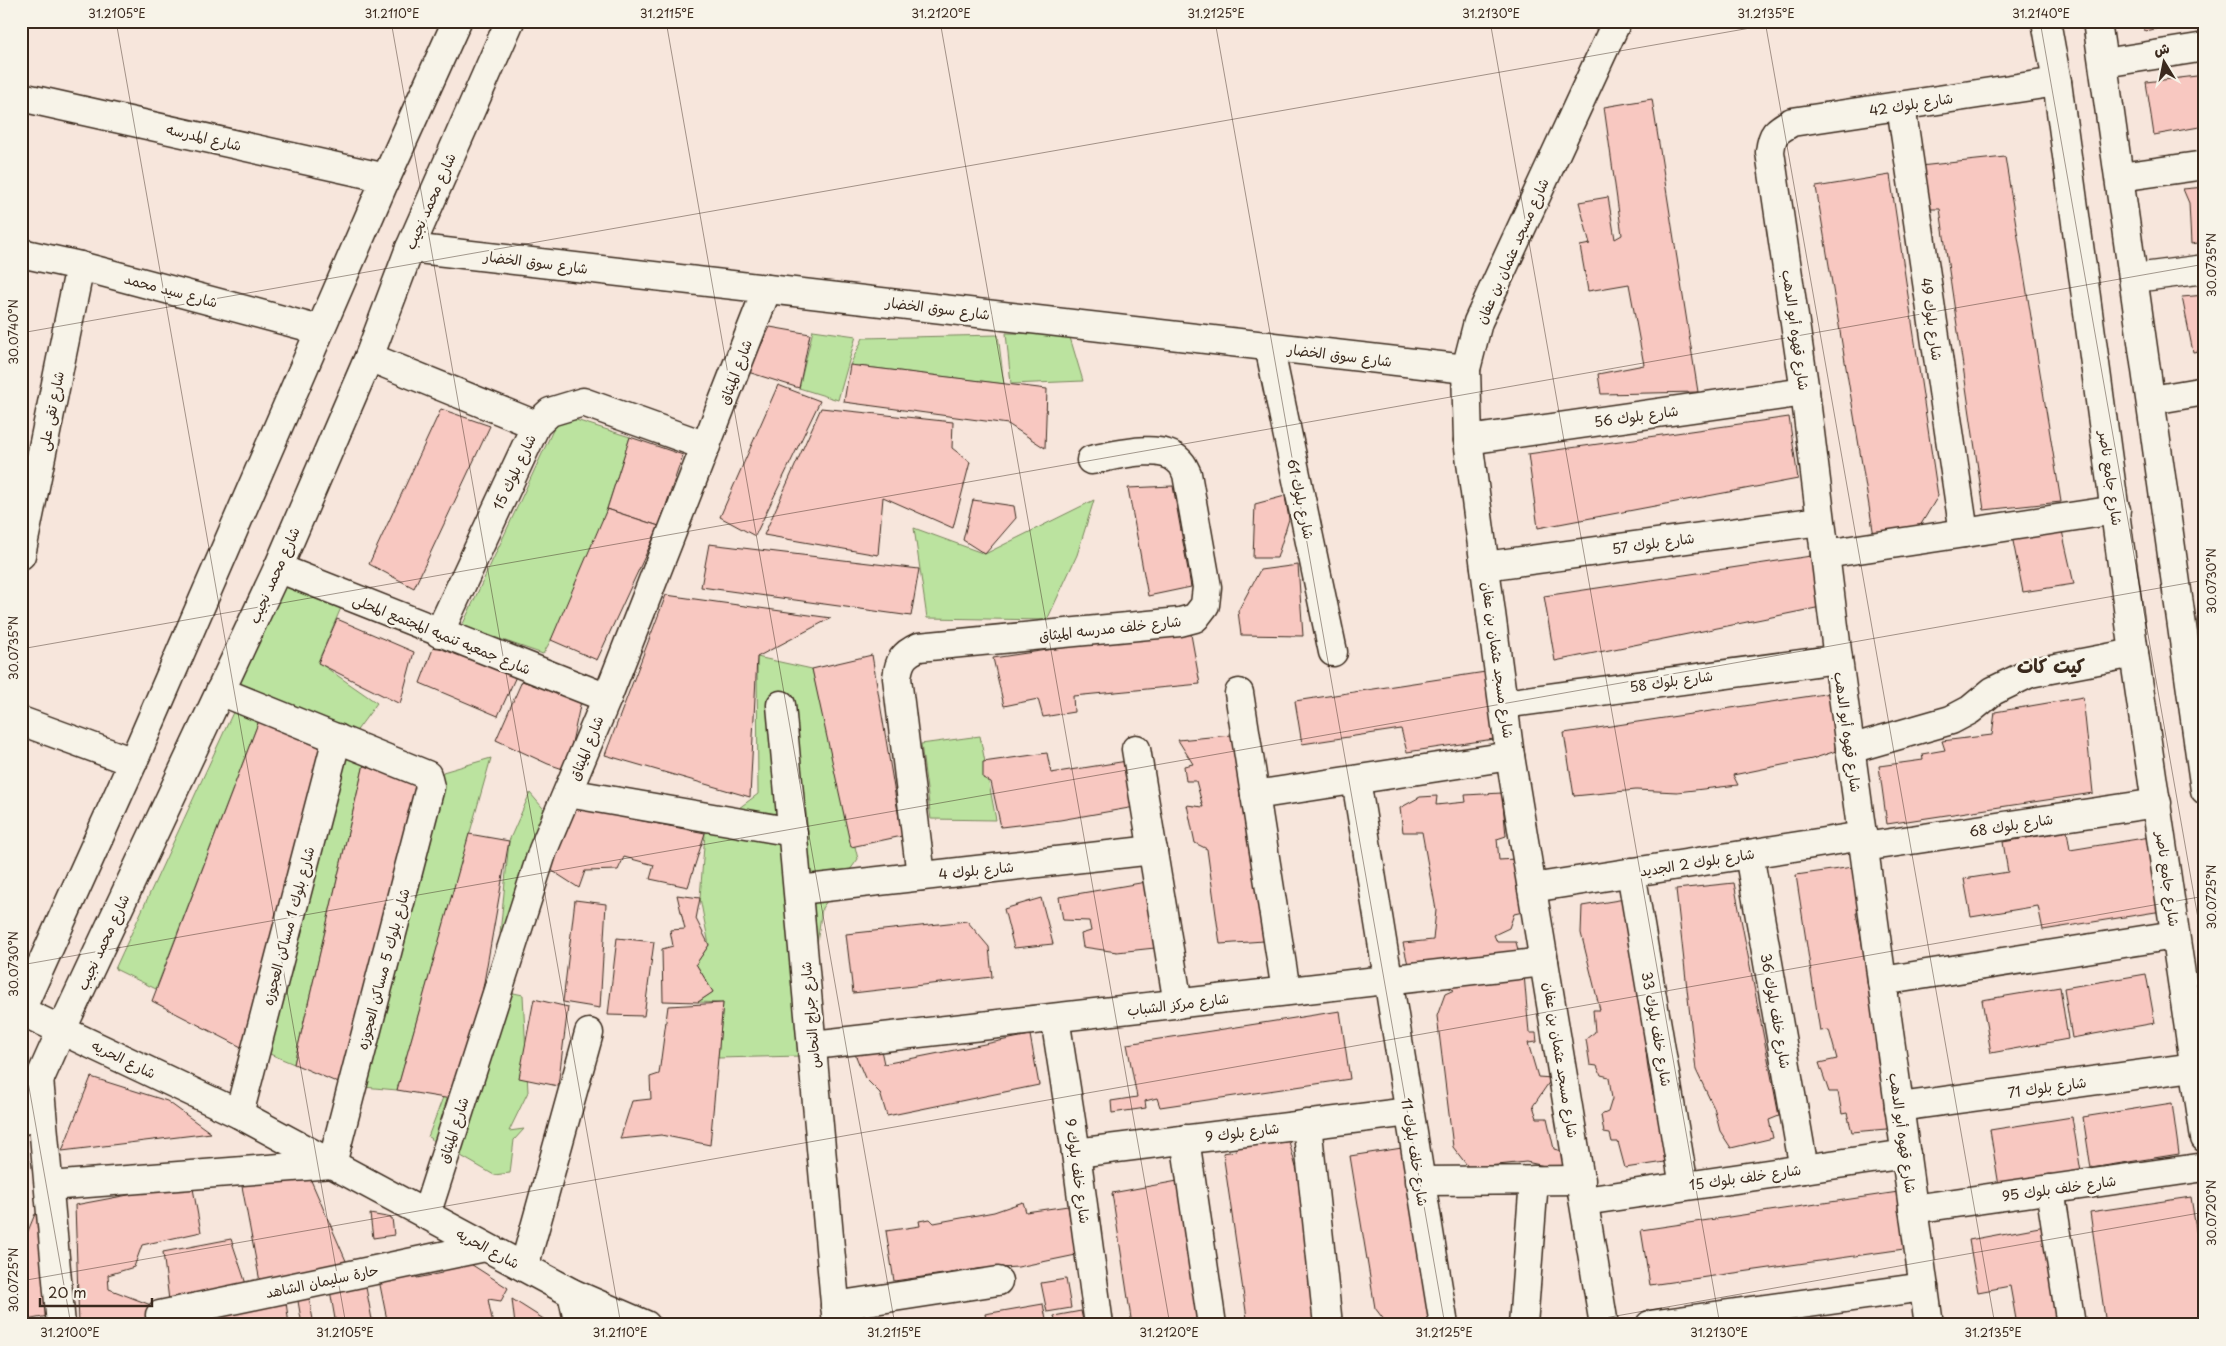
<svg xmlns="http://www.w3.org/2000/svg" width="2226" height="1346" viewBox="0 0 2226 1346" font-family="'Playpen Sans','Playpen Sans Arabic',sans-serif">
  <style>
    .green { fill: #bbe39f; stroke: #7b865e }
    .building { fill: #f8c8c1; stroke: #3b2a1e }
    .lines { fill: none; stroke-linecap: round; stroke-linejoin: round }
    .street-casing { stroke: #3b2a1e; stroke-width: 31 }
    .secondary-casing { stroke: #3b2a1e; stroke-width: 31 }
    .street { stroke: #f7f3e8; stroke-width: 28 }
    .secondary { stroke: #f7f3e8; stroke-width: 28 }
    .ticks { fill: none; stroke: #3b2a1e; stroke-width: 1; stroke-opacity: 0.45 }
    .labels { text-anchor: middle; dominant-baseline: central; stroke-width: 5; stroke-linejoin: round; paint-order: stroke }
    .street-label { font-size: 14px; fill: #3b2a1e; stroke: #f7f3e8 }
    .district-label { font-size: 19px; font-weight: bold; fill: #3b2a1e; stroke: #f7f3e8 }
    .neatline { fill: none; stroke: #3b2a1e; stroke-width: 2 }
    .ticks-label { font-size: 12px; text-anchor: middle; fill: #3b2a1e }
  </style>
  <rect width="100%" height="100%" fill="#f7e6dc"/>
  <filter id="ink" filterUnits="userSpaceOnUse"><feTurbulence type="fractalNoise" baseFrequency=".02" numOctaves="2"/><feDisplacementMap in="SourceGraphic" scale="10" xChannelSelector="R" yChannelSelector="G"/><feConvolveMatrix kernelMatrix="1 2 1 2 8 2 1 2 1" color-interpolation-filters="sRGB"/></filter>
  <g filter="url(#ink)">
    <g class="green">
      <polygon points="813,330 856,336 838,400 799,388"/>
      <polygon points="1006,333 1069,334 1083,381 1011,384"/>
      <polygon points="998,335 1004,384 850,365 863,338"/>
      <polygon points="560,415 630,437 582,586 543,654 462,626"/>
      <polygon points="1094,500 1077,555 1047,620 927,618 914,528 985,554"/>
      <polygon points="278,568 343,603 318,662 377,703 352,737 236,682"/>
      <polygon points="757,657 812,669 858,859 822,908 801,1056 718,1058 723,1003 698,1002 713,992 696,964 709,945 700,898 705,833 758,794"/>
      <polygon points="235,708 260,718 156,989 115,969"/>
      <polygon points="980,736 996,820 931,819 921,744"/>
      <polygon points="335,748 364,764 294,1064 265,1052"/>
      <polygon points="491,758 397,1090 363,1087 443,772"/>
      <polygon points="530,793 554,821 515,937 500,934 509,841"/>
      <polygon points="488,978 509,992 523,995 528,1092 509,1131 524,1129 514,1140 510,1173 494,1175 428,1137"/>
    </g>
    <g class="building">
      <polygon points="2143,21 2196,21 2145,31"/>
      <polygon points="2205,75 2205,126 2154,135 2146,82"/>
      <polygon points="1652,99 1698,392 1601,394 1598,374 1644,365 1629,284 1588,291 1580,246 1590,244 1579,202 1608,197 1615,239 1622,235 1604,107"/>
      <polygon points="2005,157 2061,502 1984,510 1940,209 1926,209 1920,166"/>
      <polygon points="1890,175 1938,496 1920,526 1874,536 1816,187"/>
      <polygon points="2205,187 2205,242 2191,244 2189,203 2183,189"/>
      <polygon points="2205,295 2205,350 2193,352 2182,297"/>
      <polygon points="770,327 810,334 799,388 748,372"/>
      <polygon points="850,365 1047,389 1045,448 1008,424 844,402"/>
      <polygon points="778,385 820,401 755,536 720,517"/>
      <polygon points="821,408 953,422 952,448 970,462 953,528 883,497 878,555 764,535"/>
      <polygon points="441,409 490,426 414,588 369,564"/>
      <polygon points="1789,417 1798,479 1538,528 1528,454"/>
      <polygon points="630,437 683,455 659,526 607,509"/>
      <polygon points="1173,486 1191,587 1148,596 1128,488"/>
      <polygon points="1285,496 1289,519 1277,558 1253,558 1255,504"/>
      <polygon points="973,500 1014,506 1016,518 985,554 963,540"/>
      <polygon points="607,509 659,526 597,660 551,640"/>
      <polygon points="2062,531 2074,584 2023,592 2012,536"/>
      <polygon points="709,544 919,569 911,616 701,587"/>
      <polygon points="1811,556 1821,607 1555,661 1544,596"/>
      <polygon points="1298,565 1303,636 1241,635 1238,611 1260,570"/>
      <polygon points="666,595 831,618 757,657 750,797 605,755"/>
      <polygon points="337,619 414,652 400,704 318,663"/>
      <polygon points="1190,629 1200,684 1073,696 1074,712 1043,717 1038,699 1004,706 993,658"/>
      <polygon points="439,633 517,674 498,716 420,683"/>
      <polygon points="872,655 902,836 851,847 812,669"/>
      <polygon points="1505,669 1514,736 1407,752 1401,729 1302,744 1295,701"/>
      <polygon points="522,681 581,701 566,770 548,764 496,740"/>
      <polygon points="1831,693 1842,749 1812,759 1733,775 1738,785 1677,792 1636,790 1574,796 1564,733"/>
      <polygon points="2083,697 2093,793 1887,824 1879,766 1923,760 1922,754 1945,750 1942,741 1992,735 1995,712"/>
      <polygon points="260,718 335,748 247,1050 152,1001"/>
      <polygon points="1253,733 1247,798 1247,834 1268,832 1276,928 1264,941 1220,944 1207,849 1195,843 1187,805 1203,807 1196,781 1186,781 1184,766 1193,764 1178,740"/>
      <polygon points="1047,753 1051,773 1127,761 1135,807 1060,820 1001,827 991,782 983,778 983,762"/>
      <polygon points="364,764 419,782 341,1084 294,1064"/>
      <polygon points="1502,793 1506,836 1497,839 1499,860 1515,859 1523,912 1514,914 1509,928 1494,935 1497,942 1516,942 1519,954 1409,969 1403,943 1433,940 1436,910 1422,832 1403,832 1400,808 1420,797 1437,796 1436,805 1466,802 1465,795"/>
      <polygon points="572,807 705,833 688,887 650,879 654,865 624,857 618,870 585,871 579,888 551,870"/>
      <polygon points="2067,831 2070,850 2150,837 2162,911 2043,930 2038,906 1971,917 1964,879 2008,872 2003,842"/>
      <polygon points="469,834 509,841 463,1101 397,1090"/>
      <polygon points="1853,867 1869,911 1856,913 1898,1128 1852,1132 1847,1113 1842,1114 1838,1092 1829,1092 1819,1063 1837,1059 1829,1030 1820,1031 1796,875"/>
      <polygon points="1146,882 1155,948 1117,952 1083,947 1081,934 1091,931 1089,921 1063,920 1059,897"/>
      <polygon points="1734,883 1779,1116 1769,1120 1773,1138 1731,1148 1720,1131 1714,1108 1696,1070 1676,889"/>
      <polygon points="677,895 700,898 696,919 709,945 696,964 713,992 698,1002 663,1001 662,949 673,946 670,930 685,929"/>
      <polygon points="1041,898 1053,944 1014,948 1004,909"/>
      <polygon points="1625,899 1651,1027 1644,1034 1648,1069 1653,1095 1660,1096 1669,1147 1663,1148 1665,1162 1625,1168 1618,1142 1612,1142 1610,1134 1604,1133 1601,1115 1608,1112 1612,1099 1609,1077 1601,1075 1597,1066 1590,1065 1586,1039 1595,1032 1593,1010 1600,1010 1581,933 1582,906"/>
      <polygon points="575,900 606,904 600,1008 563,1002"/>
      <polygon points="967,921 989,947 992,977 853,993 846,934"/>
      <polygon points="617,938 654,942 644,1016 608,1015"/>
      <polygon points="1409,969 1524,974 1529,1033 1536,1033 1537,1042 1528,1043 1538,1077 1552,1078 1533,1106 1537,1118 1547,1118 1554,1149 1572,1154 1569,1171 1526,1162 1469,1168 1453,1147 1437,1016 1445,994 1454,990"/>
      <polygon points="2146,974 2155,1023 2072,1038 2064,988"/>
      <polygon points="2060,987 2068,1039 1991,1053 1982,1000"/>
      <polygon points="534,999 568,1007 558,1086 519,1078"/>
      <polygon points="723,1003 710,1145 661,1135 620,1139 632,1101 651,1099 650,1077 659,1074 668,1006"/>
      <polygon points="1340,1011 1350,1079 1160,1107 1157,1098 1145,1101 1146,1108 1112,1113 1111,1101 1137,1097 1127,1044"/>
      <polygon points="1030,1035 1039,1085 887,1116 880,1093 865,1078 855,1054 881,1050 884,1064"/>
      <polygon points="91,1077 167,1101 211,1133 62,1151"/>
      <polygon points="2172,1103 2179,1154 2091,1168 2083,1117"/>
      <polygon points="2072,1117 2081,1172 1999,1186 1990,1130"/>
      <polygon points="1287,1134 1314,1234 1320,1325 1248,1325 1223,1153 1236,1151 1237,1142"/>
      <polygon points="1415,1146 1445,1325 1388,1325 1375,1308 1350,1156"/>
      <polygon points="306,1169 350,1270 261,1287 241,1181"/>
      <polygon points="1183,1180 1207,1325 1132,1325 1112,1193"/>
      <polygon points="192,1183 201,1232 142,1245 134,1267 108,1275 109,1289 156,1307 159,1325 79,1325 75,1205"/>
      <polygon points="1905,1191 1911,1248 1650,1285 1641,1230"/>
      <polygon points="2191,1197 2205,1288 2205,1325 2106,1325 2090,1212"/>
      <polygon points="1023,1202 1026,1212 1068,1206 1076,1255 1018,1267 979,1269 894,1281 886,1231 920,1226 919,1221 930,1219 934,1223 994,1212"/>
      <polygon points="57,1212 54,1315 26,1320 27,1325 21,1325 21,1248 35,1214"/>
      <polygon points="370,1214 392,1218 394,1235 373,1238"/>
      <polygon points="2045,1226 2063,1325 2017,1325 2010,1286 1978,1292 1969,1240"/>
      <polygon points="231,1239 248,1290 170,1308 163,1252"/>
      <polygon points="466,1261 508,1288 501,1301 488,1299 493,1325 388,1325 379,1280 403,1279 402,1273 415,1272 417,1278 442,1273 441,1263"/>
      <polygon points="1066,1279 1071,1308 1047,1312 1041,1283"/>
      <polygon points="365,1282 373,1325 336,1325 330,1290"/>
      <polygon points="308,1293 314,1325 302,1325 297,1295"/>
      <polygon points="512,1299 553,1325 515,1325"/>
      <polygon points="286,1302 289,1325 202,1325 201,1320"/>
      <polygon points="1043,1304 1047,1325 987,1325 985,1314"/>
      <polygon points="1081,1311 1084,1325 1056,1325 1054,1316"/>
    </g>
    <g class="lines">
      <g class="street-casing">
        <g id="street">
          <polyline points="2046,21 2057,82 2134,653 2205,1138"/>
          <polyline points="2097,21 2205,790"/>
          <polyline points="2104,63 2205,47"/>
          <polyline points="21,97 386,178"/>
          <polyline points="1901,106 1964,533"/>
          <polyline points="2120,177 2205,165"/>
          <polyline points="410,248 1466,369"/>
          <polyline points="21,253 80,266 320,330"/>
          <polyline points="2135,278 2205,269"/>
          <polyline points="1269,346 1333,652"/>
          <polyline points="369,357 536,425"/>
          <polyline points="2152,400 2205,391"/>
          <polyline points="1468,440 1805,392"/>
          <polyline points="1825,554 2116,510"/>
          <polyline points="21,555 80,266"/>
          <polyline points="1485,566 1820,521"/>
          <polyline points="278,568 607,698"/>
          <polyline points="439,633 536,425 550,412 583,402 706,446"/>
          <polyline points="1239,693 1286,991"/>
          <polyline points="1504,704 1838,659"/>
          <polyline points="781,705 837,1325"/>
          <polyline points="21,721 133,762"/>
          <polyline points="1136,749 1178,1004"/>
          <polyline points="1850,749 1951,720 1970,710 1993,691 2030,673 2134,653"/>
          <polyline points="1356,780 1444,1325"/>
          <polyline points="568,793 793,832"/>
          <polyline points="1255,795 1510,756"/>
          <polyline points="1864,847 2157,803"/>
          <polyline points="1749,854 1804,1169"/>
          <polyline points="1631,872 1684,1186"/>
          <path d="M921,876L897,678C899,661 903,654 919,647L1180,622L1195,618L1205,605L1207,587L1187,474C1185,470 1183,464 1179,461C1161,442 1114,456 1091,460"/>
          <polyline points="1532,888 1863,836"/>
          <polyline points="799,890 1153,850"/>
          <polyline points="1882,981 2175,935"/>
          <polyline points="21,1011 239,1114 572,1293 646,1325"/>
          <polyline points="1055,1018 1076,1153 1099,1325"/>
          <polyline points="813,1045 1544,962"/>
          <polyline points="39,1079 61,1325"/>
          <polyline points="1899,1107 2194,1067"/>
          <polyline points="239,1114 337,738"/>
          <polyline points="1307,1124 1328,1325"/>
          <polyline points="1185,1139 1212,1325"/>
          <polyline points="1076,1153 1409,1112"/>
          <polyline points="1420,1181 1581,1180"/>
          <polyline points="49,1186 332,1164 430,787 427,775 220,691"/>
          <polyline points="2050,1189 2071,1325"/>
          <polyline points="1584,1201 1906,1154"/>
          <polyline points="1913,1209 2205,1167"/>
          <polyline points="426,1215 543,850 607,698 767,289"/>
          <polyline points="524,1267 589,1033"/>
          <polyline points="572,1293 579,1325"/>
          <polyline points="835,1306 998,1281"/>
          <polyline points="160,1315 485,1247"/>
          <polyline points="1523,1325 1534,1180"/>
          <polyline points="1604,1325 1510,756 1468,440 1466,369 1478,322 1617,21"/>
          <polyline points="1650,1325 1924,1287"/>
          <path d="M1929,1325L1838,659L1805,392L1770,152C1772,133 1776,131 1792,122L2057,82"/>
        </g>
      </g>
      <g class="secondary-casing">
        <g id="secondary">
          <polyline points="21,1010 133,762 386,178 457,21"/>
          <polyline points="21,1121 62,1029 278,568 369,357 410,248 510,21"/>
        </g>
      </g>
      <use href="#street" class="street"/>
      <use href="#secondary" class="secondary"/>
    </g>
  </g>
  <path class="ticks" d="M116,21L346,1325M391,21L621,1325M666,21L895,1325M940,21L1170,1325M1215,21L1445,1325M1490,21L1720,1325M1765,21L1995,1325M2040,21L2205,958M21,333L1790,21M21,649L2205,264M21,965L2205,580M21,1042L71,1325M21,1281L2205,896M1565,1325L2205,1212"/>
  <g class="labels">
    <g class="street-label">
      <text transform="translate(1911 104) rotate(-9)">شارع بلوك 42</text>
      <text transform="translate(204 137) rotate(13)">شارع المدرسه</text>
      <text transform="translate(430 201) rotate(-66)">شارع محمد نجيب</text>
      <text transform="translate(1512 251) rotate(-66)">شارع مسجد عثمان بن عفان</text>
      <text transform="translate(536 262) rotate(7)">شارع سوق الخضار</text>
      <text transform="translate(171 290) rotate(15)">شارع سيد محمد</text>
      <text transform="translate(938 308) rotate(7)">شارع سوق الخضار</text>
      <text transform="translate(1932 319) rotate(82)">شارع بلوك 49</text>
      <text transform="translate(1796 330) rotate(82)">شارع قهوه أبو الدهب</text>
      <text transform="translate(1340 355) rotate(7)">شارع سوق الخضار</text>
      <text transform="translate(735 372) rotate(-69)">شارع الميثاق</text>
      <text transform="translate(51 411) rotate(-79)">شارع تقى على</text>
      <text transform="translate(1636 416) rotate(-8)">شارع بلوك 56</text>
      <text transform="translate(514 472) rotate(-65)">شارع بلوك 15</text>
      <text transform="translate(2111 478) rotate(82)">شارع جامع ناصر</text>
      <text transform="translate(1301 499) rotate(78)">شارع بلوك 61</text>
      <text transform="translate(1653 543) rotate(-8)">شارع بلوك 57</text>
      <text transform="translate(274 575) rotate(-66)">شارع محمد نجيب</text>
      <text transform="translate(1110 628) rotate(-6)">شارع خلف مدرسه الميثاق</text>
      <text transform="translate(442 634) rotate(22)">شارع جمعيه تنميه المجتمع المحلى</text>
      <text transform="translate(1498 660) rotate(82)">شارع مسجد عثمان بن عفان</text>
      <text transform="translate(1671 681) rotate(-8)">شارع بلوك 58</text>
      <text transform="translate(1848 732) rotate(82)">شارع قهوه أبو الدهب</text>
      <text transform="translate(586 748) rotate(-68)">شارع الميثاق</text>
      <text transform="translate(2011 825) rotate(-9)">شارع بلوك 68</text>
      <text transform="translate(1697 862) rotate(-9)">شارع بلوك 2 الجديد</text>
      <text transform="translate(976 870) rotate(-6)">شارع بلوك 4</text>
      <text transform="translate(2168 879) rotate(82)">شارع جامع ناصر</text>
      <text transform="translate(288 926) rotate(-75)">شارع بلوك 1 مساكن العجوزه</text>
      <text transform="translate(103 942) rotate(-65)">شارع محمد نجيب</text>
      <text transform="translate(383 969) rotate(-75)">شارع بلوك 5 مساكن العجوزه</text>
      <text transform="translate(1178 1004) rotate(-7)">شارع مركز الشباب</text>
      <text transform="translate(1776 1011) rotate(80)">شارع خلف بلوك 36</text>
      <text transform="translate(810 1015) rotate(-95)">شارع جراج النحاس</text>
      <text transform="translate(1657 1029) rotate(80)">شارع خلف بلوك 33</text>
      <text transform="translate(124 1059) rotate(26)">شارع الحريه</text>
      <text transform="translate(1561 1060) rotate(81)">شارع مسجد عثمان بن عفان</text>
      <text transform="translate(2047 1087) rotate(-8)">شارع بلوك 71</text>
      <text transform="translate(453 1130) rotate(-72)">شارع الميثاق</text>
      <text transform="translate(1242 1132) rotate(-7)">شارع بلوك 9</text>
      <text transform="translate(1903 1133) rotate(82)">شارع قهوه أبو الدهب</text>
      <text transform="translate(1415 1152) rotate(81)">شارع خلف بلوك 11</text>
      <text transform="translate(1078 1171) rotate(82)">شارع خلف بلوك 9</text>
      <text transform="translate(1745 1177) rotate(-8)">شارع خلف بلوك 15</text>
      <text transform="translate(2059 1188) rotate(-8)">شارع خلف بلوك 95</text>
      <text transform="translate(488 1248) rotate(28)">شارع الحريه</text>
      <text transform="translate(322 1281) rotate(-12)">حارة سليمان الشاهد</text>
    </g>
    <g class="district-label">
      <text x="2051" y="665">كيت كات</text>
    </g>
  </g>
  <rect width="2226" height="1346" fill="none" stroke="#f7f3e8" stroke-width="55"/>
  <g transform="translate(2164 62) rotate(350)" stroke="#f7f3e8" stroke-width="4" paint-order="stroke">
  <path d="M0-4L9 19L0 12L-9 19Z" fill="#3b2a1e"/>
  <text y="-8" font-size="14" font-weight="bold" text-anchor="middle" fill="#3b2a1e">ش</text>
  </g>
  <path d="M40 1298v8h112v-8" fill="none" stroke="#3b2a1e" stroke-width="2.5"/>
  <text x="48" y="1298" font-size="15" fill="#3b2a1e" stroke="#f7f3e8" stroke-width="4" paint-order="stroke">20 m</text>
  <rect x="28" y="28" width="2170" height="1290" class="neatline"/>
  <g class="ticks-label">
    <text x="117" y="18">31.2105°E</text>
    <text x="392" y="18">31.2110°E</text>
    <text x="667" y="18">31.2115°E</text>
    <text x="941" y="18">31.2120°E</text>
    <text x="1216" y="18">31.2125°E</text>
    <text x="1491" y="18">31.2130°E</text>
    <text x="1766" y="18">31.2135°E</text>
    <text x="2041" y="18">31.2140°E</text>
    <text transform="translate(2212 265) rotate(-90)" y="4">30.0735°N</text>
    <text transform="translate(14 332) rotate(-90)" y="4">30.0740°N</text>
    <text transform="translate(2212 581) rotate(-90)" y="4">30.0730°N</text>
    <text transform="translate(14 648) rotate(-90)" y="4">30.0735°N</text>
    <text transform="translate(2212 897) rotate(-90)" y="4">30.0725°N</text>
    <text transform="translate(14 964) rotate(-90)" y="4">30.0730°N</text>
    <text transform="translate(2212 1213) rotate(-90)" y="4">30.0720°N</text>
    <text transform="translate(14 1280) rotate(-90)" y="4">30.0725°N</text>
    <text x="70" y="1337">31.2100°E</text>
    <text x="345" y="1337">31.2105°E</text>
    <text x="620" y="1337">31.2110°E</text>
    <text x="894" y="1337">31.2115°E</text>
    <text x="1169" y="1337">31.2120°E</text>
    <text x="1444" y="1337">31.2125°E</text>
    <text x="1719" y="1337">31.2130°E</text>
    <text x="1993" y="1337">31.2135°E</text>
  </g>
</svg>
